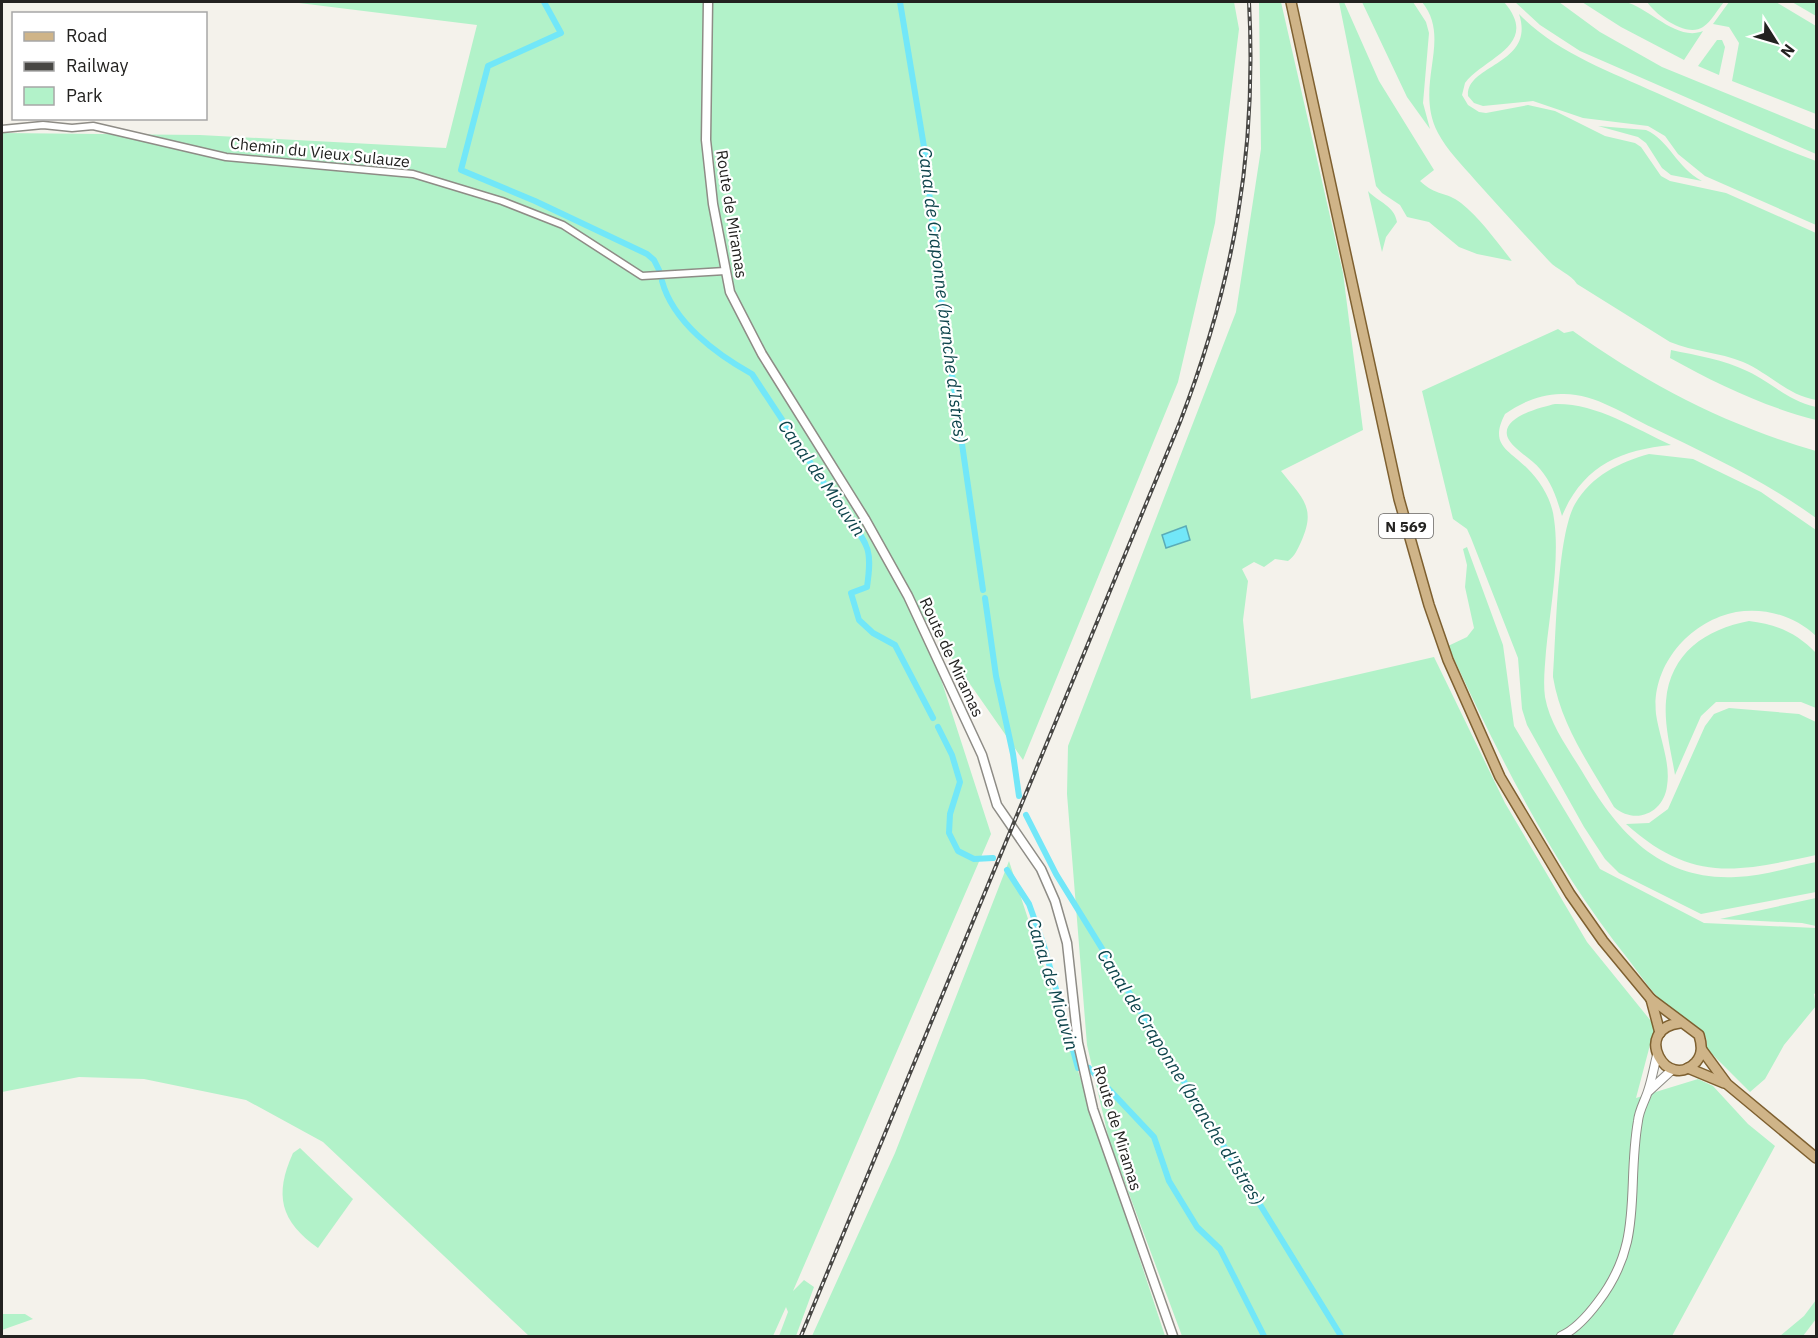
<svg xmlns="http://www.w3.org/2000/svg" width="1818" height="1338" viewBox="0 0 1818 1338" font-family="'IBM Plex Sans',sans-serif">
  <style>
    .green { fill: #b2f2c9 }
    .water { fill: #72e7f8; stroke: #5aacb7; stroke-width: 1.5 }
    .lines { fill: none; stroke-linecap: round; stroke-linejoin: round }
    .canal { stroke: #72e7f8; stroke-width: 6 }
    .minor-casing { stroke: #8e8c86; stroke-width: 9 }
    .tertiary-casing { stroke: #8e8c86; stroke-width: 10 }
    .secondary-casing { stroke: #8e8c86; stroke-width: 11 }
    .primary-casing { stroke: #7e6030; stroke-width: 12 }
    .minor { stroke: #fff; stroke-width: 6 }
    .tertiary { stroke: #fff; stroke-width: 8 }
    .secondary { stroke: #fff; stroke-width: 8 }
    .primary { stroke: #cfb488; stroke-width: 9 }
    .rail-casing { stroke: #484744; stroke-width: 4 }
    .rail { stroke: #fff; stroke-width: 1.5; stroke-dasharray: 4.5; stroke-linecap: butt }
    .labels { text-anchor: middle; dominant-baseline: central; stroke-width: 4.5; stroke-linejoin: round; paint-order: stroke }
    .shield { fill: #fff; stroke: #656463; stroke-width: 1.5 }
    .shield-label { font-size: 15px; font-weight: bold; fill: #232220 }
    .street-label { font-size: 16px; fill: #232220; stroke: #fff }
    .water-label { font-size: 18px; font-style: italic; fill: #0d444b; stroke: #fff }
  </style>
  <rect width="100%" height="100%" fill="#f4f2eb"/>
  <g class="green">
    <polygon points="291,2 1234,2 1239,29 1215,223 1178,382 1023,760 919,611 991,834 793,1291 804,1280 814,1287 796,1336 779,1336 788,1312 786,1307 773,1336 529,1336 323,1142 246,1100 144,1079 79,1077 2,1092 2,133 200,135 446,148 477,25"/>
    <path d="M1259,2H1281L1343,273L1363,430L1281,471C1302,498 1317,507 1301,542C1297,550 1295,556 1288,561L1275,559L1264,567L1254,562L1242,569L1248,581L1243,620L1251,699L1434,657L1505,803L1587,942L1655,1026L1636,1098L1698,1079L1713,1086L1748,1124L1775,1146L1672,1336H1182L1109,1140L1087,1045L1067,794L1068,746L1236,312L1261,149Z"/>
    <path d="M1339,2H1344L1379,81L1434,170L1420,181C1437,197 1446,191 1461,203C1480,218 1497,242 1512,261L1477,254L1459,247L1429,222L1407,217L1400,205L1382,193L1376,186Z"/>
    <polygon points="1362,2 1413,2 1426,22 1429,33 1423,103 1430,129 1407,97"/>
    <path d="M1422,2H1504C1541,45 1485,57 1465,83L1462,95L1468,105L1479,112L1486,113L1528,105L1555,111L1605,136L1635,143L1641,147L1661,176L1670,181L1726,193L1816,233V400C1787,395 1769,373 1743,362C1719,352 1694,352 1670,342L1577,284C1571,274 1557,270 1549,261C1524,234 1499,207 1475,180C1462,165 1447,150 1438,133C1413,85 1453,40 1422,2Z"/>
    <polygon points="1515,2 1559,2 1600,32 1662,67 1816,130 1816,154 1580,51 1540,25"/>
    <path d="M1582,2C1595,1 1612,0 1625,2C1649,7 1676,42 1703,31L1684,60L1621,27Z"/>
    <path d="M1647,2H1724C1717,10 1712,21 1703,27C1686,38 1656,15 1647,2Z"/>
    <polygon points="1729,2 1776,2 1816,26 1816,114 1732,81 1739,43 1729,27 1713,24"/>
    <polygon points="1792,2 1816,2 1816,16"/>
    <path d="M1519,14C1557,53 1609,71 1657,93C1710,117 1762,141 1816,161V225L1705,176L1678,154L1665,136L1648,126L1583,118L1533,101L1483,106L1474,103L1468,96C1466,64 1536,65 1519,14Z"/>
    <polygon points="1717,40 1722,40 1725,47 1719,75 1698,66"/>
    <path d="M1598,126L1646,130C1669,140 1676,167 1702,181L1671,175L1662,168L1646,143L1638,137Z"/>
    <path d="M1368,191C1379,203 1394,205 1397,222L1386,237L1382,252Z"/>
    <path d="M1558,329L1564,333L1573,331C1647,384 1728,426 1816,451V518C1765,481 1709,455 1653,428C1625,415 1596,394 1564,394C1543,393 1522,402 1505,414C1489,445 1508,449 1527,468C1541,482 1552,500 1554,519C1560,559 1550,610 1546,651C1545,666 1543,682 1545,697C1550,726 1571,752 1586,778C1620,835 1663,881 1736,877C1763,876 1790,867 1816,862V892L1701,914L1619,873L1605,859L1584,827L1527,725L1522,709L1518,658L1471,538L1467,529L1453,519L1422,391Z"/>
    <path d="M1671,350C1695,355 1725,360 1747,371C1773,383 1786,400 1816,407V420C1765,407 1717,384 1670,358Z"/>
    <path d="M1555,404C1596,403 1634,428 1671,445C1620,450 1583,466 1562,516C1557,499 1552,483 1540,469C1532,459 1516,451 1509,440C1496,418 1542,407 1555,404Z"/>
    <path d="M1649,454L1693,459L1761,492L1816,530V636C1795,616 1765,607 1736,612C1690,621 1651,665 1656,714C1659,736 1671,763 1667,786C1664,812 1636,826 1614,807C1590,765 1561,726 1553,677C1556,637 1557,536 1575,504C1591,476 1620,462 1649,454Z"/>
    <path d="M1467,547L1503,645L1514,726L1600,869L1704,923L1816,928V993L1814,994L1816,1006L1784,1045L1765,1079L1750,1092L1707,1049C1707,1041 1707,1038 1702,1032C1694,1022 1682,1019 1672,1011C1655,997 1641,976 1628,959C1552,864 1499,756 1448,646L1467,637L1474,628L1465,587L1467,565L1463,549Z"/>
    <path d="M1749,621C1776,624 1797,633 1816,653V708L1801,702H1716L1701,716L1675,775C1671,751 1664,725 1666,701C1670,653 1706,629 1749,621Z"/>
    <path d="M1729,708L1799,714L1816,722V855C1736,872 1692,883 1626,824L1649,823L1668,809L1705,726L1714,714Z"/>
    <polygon points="1009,861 1165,1336 812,1336 895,1153"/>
    <polygon points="1816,898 1816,926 1802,923 1720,919"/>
    <path d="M300,1148L353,1199L318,1248C280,1221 274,1195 293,1153Z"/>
    <polygon points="1816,1300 1816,1319 1803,1336 1780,1336 1804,1316"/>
    <polygon points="2,1314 25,1314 33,1319 2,1330"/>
  </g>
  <polygon class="water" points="1186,526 1190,540 1166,548 1162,535"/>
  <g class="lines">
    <g class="canal">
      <polyline points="544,2 561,33 488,66 461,170 535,201 647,254 654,260 659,270"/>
      <polyline points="900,2 925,153 939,284 983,590"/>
      <path d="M662,281C673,322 716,354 752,374L847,518C870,545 872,552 867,587L851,593L859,620L873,633L895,645L933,718"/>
      <polyline points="985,598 996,676 1013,754 1019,796"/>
      <polyline points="938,727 952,755 960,782 950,814 949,833 958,851 974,859 993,858"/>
      <polyline points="1026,815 1056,874 1341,1336"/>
      <polyline points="1007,870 1029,904 1044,946 1078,1068"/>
      <polyline points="1089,1068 1154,1137 1169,1181 1197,1227 1220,1249 1264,1336"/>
    </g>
    <g class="minor-casing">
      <polyline id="minor" points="2,129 43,125 72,128 93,126 226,157 413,174 502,201 563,225 642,276 725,271"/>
    </g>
    <g class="tertiary-casing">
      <g id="tertiary">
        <polyline points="1649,1091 1673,1069"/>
        <path d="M1561,1336C1575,1330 1589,1314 1598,1302C1645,1241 1626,1190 1638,1121C1639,1110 1645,1101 1648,1091C1652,1079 1654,1067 1657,1055"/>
      </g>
    </g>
    <g class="secondary-casing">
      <polyline id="secondary" points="708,2 706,140 713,204 730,292 762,354 865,519 908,596 982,755 997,805 1041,869 1055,901 1067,943 1078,1043 1093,1109 1173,1336"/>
    </g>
    <g class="primary-casing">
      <g id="primary">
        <path d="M1291,2L1399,499L1429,605L1448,660L1500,777L1570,894L1603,941L1651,999L1699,1035C1702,1045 1703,1054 1696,1062C1667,1093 1631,1029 1680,1023"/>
        <polyline points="1651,999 1660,1033"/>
        <polyline points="1702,1050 1727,1084 1816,1158"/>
        <polyline points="1688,1068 1724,1083"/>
      </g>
    </g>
    <use href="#minor" class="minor"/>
    <use href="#tertiary" class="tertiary"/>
    <use href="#secondary" class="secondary"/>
    <use href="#primary" class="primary"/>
    <g class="rail-casing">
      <path id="rail" d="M801,1336L1180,422C1234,282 1257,151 1249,2"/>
    </g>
    <use href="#rail" class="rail"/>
  </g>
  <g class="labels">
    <rect class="shield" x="1379" y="514" width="54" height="24" rx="4.5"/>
    <g class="shield-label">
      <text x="1406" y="526">N 569</text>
    </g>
    <g class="street-label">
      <text transform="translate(320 152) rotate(6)">Chemin du Vieux Sulauze</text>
      <text transform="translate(732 214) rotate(81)">Route de Miramas</text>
      <text transform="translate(952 657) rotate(65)">Route de Miramas</text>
      <text transform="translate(1118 1128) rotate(73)">Route de Miramas</text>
    </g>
    <g class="water-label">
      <text transform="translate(943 295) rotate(83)">Canal de Craponne (branche d'Istres)</text>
      <text transform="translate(822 478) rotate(55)">Canal de Miouvin</text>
      <text transform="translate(1053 984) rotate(73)">Canal de Miouvin</text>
      <text transform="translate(1181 1077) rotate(58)">Canal de Craponne (branche d'Istres)</text>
    </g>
  </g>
  <rect width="1818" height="1338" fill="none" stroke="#232220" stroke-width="6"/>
  <rect x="12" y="12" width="195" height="108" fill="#ffffff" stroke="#a7a7a6" stroke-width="1.5"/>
  <rect x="24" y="32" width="30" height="9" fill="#cfb488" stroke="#a7a7a6" stroke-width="1.5"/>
  <text x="66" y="42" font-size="18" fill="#232220">Road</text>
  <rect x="24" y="62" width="30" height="9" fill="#484744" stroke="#a7a7a6" stroke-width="1.5"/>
  <text x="66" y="72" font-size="18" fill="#232220">Railway</text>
  <rect x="24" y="87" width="30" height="18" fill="#b2f2c9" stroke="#a7a7a6" stroke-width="1.5"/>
  <text x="66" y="102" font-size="18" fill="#232220">Park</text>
  <g transform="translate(1776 42) rotate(127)" stroke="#ffffff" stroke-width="4.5" paint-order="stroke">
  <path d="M0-4.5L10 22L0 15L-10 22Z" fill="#232220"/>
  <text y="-9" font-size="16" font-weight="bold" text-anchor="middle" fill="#232220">N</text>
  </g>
</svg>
